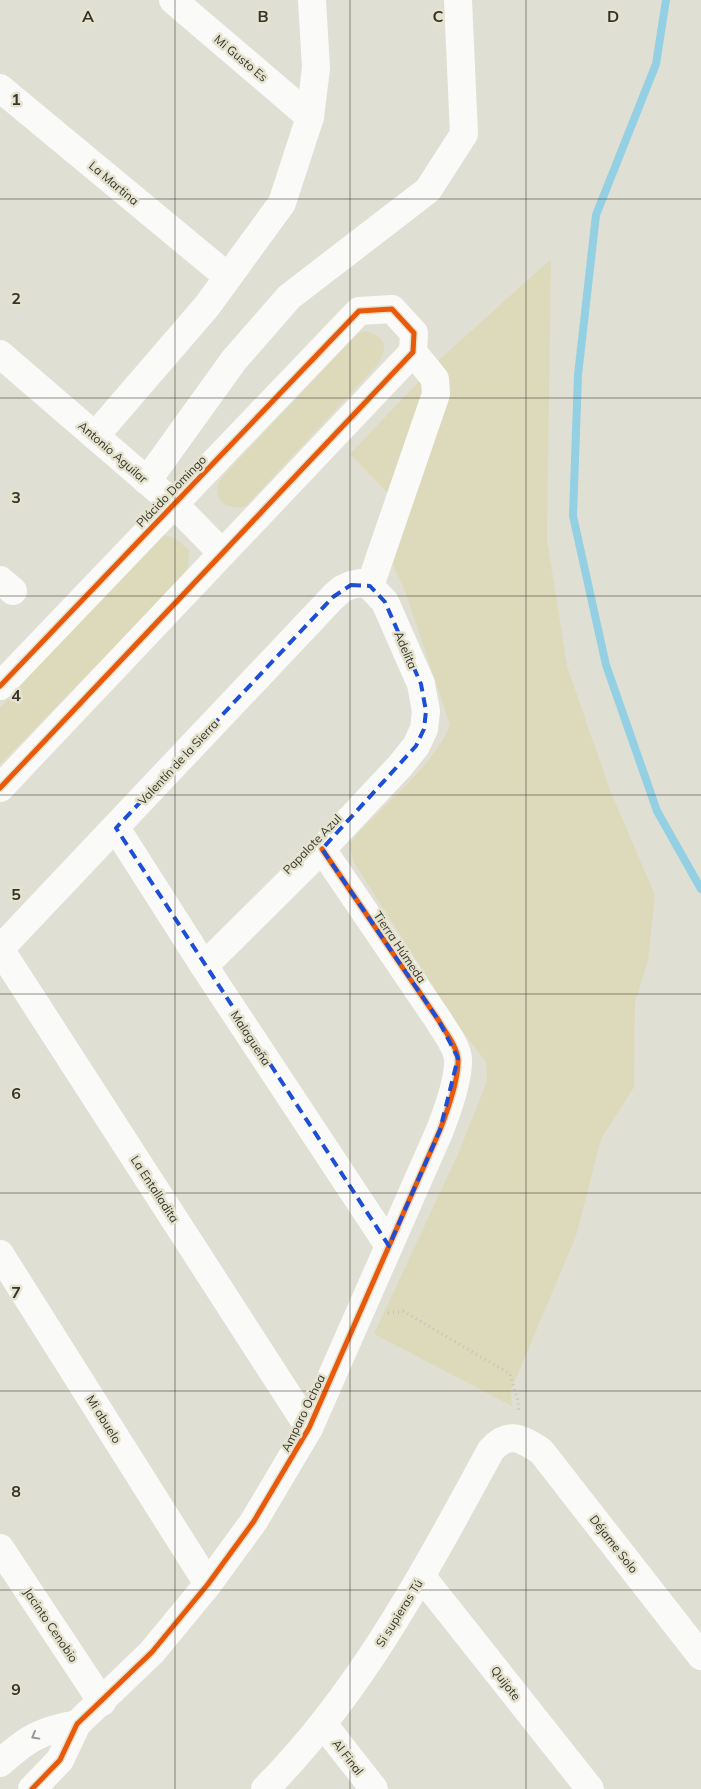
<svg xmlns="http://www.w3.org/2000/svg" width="701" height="1789" viewBox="0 0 701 1789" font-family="Mulish,sans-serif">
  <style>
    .green { fill: #dddabb }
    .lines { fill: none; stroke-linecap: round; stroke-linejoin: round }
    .stream { stroke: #93d0e3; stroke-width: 8 }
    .path { stroke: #c2c1bd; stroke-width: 3; stroke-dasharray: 1 4; stroke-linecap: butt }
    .minor { stroke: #fafaf8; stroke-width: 28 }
    .cycleway-casing { stroke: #e5e3ce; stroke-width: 8 }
    .cycleway { stroke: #e8590c; stroke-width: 5 }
    .oneway { stroke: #989892 }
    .marked { fill: none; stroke: #1d4ed8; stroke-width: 4; stroke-dasharray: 10 6; stroke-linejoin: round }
    .grid { fill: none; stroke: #36352d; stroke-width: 1; stroke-opacity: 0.55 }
    .labels { text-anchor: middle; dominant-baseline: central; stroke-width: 5; stroke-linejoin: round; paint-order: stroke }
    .street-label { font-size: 12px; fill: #36352d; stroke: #e5e3ce }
    .grid-label { font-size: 16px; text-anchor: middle; font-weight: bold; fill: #36352d; stroke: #e5e3ce; stroke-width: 5; stroke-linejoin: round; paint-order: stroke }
  </style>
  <rect width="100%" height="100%" fill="#e0dfd3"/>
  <g class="green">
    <path d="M551,259L547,539L567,666L610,790L655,895L648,961L635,1002L634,1087L601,1139L576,1236L511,1390L512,1406L374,1334L458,1154L487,1081L486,1062L458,1025L353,861L350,845C359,829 370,821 383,808C407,784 437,757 450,725L405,591L377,530L388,493L350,454L439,360Z"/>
    <path d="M366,331C387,337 388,347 378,364L246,506C231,510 214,504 218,486C218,482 222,478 224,475L358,333Z"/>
    <polygon points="164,535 175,538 189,550 188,570 176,584 0,764 0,708 119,578"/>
  </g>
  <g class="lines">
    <polyline class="stream" points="666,0 656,64 596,215 578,375 573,516 606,665 657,811 701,889"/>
    <polyline class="path" points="388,1313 403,1311 510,1374 518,1401 519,1413"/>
    <g class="minor">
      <polyline points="173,0 310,117"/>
      <polyline points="0,88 228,277"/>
      <polyline points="0,354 173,503 222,553"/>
      <polyline points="95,436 207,306 282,203 310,117 316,68 312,0"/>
      <polyline points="147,481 234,360 289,297 428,190 464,134 458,0"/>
      <polyline points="0,580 13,591"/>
      <polyline points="370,586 436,394 435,379 413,352"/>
      <polyline points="0,686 359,311 392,309 414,333 413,352 0,788"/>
      <polyline points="116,828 204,966 389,1246"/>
      <polyline points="0,949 333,597 342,589 351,585 361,583 370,586 385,602 421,684 426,711 424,729 416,746 400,766 322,849 204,966"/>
      <polyline points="0,949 309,1428"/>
      <polyline points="0,1254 208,1584"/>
      <polyline points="0,1548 102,1702"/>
      <polyline points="422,1577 590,1789"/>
      <polyline points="323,1724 374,1789"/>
      <path d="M0,1763C28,1738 40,1731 77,1724"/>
      <path d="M32,1789L60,1760L77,1724L152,1652L208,1584L254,1521L309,1428L440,1130C447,1112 459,1078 458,1059C457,1046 445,1032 439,1021L322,849"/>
      <path d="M265,1789C362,1692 426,1569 491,1450C509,1430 522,1439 541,1451L701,1656"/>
    </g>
    <g class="cycleway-casing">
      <g id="cycleway">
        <polyline points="0,686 359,311 392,309 414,333 413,352 0,788"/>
        <path d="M32,1789L60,1760L77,1724L152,1652L208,1584L254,1521L309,1428L440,1130C447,1112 459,1078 458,1059C457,1046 445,1032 439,1021L322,849"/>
      </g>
    </g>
    <use href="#cycleway" class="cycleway"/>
  </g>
  <defs><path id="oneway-chevron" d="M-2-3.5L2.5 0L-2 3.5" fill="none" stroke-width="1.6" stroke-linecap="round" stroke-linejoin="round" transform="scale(1.25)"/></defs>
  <use class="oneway" href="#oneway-chevron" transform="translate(35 1736) rotate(151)"/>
  <path class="marked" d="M351,585L370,586L385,602L421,684L426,711L424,729L416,746L322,849L439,1021L458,1058L440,1130L389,1246L116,828L333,597Z"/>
  <path class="grid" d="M175,0V1789M350,0V1789M526,0V1789M0,199H701M0,398H701M0,596H701M0,795H701M0,994H701M0,1193H701M0,1391H701M0,1590H701"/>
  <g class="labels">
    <g class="street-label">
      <text transform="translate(241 58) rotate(40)">Mi Gusto Es</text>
      <text transform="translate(114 183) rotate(40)">La Martina</text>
      <text transform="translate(113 452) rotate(41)">Antonio Aguilar</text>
      <text transform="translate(171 491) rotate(-46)">Plácido Domingo</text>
      <text transform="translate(406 650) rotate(67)">Adelita</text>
      <text transform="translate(178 762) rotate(-47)">Valentín de la Sierra</text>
      <text transform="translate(312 844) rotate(-46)">Papalote Azul</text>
      <text transform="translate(400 947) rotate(56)">Tierra Húmeda</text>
      <text transform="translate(251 1038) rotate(57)">Malagueña</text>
      <text transform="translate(155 1189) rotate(57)">La Entalladita</text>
      <text transform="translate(303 1413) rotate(-64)">Amparo Ochoa</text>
      <text transform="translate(104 1419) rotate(58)">Mi abuelo</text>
      <text transform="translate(614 1544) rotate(52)">Déjame Solo</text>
      <text transform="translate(399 1613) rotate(-58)">Si supieras Tú</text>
      <text transform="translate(51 1625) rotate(56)">Jacinto Cenobio</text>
      <text transform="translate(506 1683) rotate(52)">Quijote</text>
      <text transform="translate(348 1757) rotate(52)">Al Final</text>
    </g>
  </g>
  <g class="grid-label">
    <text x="88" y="22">A</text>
    <text x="263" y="22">B</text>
    <text x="438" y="22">C</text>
    <text x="613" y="22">D</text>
    <text x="16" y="105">1</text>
    <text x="16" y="304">2</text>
    <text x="16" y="503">3</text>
    <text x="16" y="701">4</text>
    <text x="16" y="900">5</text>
    <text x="16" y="1099">6</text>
    <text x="16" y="1298">7</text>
    <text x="16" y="1497">8</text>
    <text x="16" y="1695">9</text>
  </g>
</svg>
